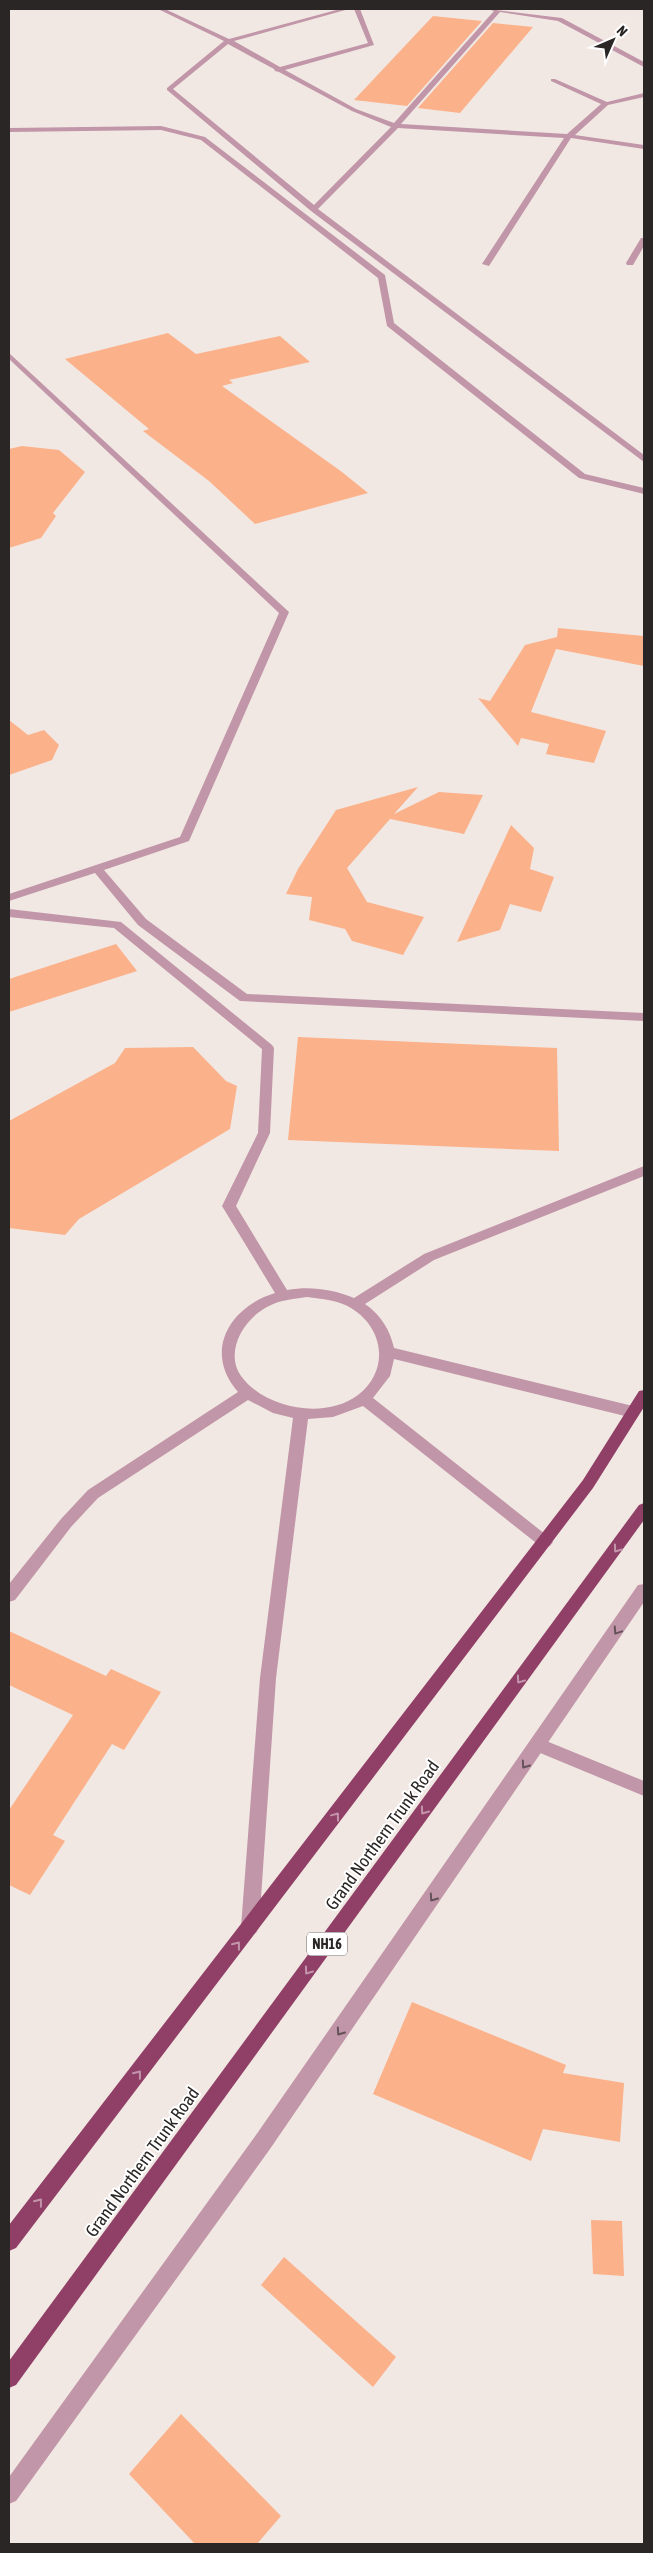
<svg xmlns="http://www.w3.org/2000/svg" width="653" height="2553" viewBox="0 0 653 2553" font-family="'Asap Condensed',sans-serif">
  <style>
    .building { fill: #fbb18a }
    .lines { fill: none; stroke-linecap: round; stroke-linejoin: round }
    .service { fill: #c196a8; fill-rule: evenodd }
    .minor { fill: #c196a8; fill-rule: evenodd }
    .tertiary { fill: #c196a8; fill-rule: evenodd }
    .trunk { fill: #903f66; fill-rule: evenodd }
    .oneway { stroke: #c295ab }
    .oneway2 { stroke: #665359 }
    .labels { text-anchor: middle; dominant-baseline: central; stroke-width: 4; stroke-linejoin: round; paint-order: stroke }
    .shield { fill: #fff; stroke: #6a6766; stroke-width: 1 }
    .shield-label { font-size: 14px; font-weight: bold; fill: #2a2625 }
    .near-street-label { font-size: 18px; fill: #2a2625; stroke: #fff }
  </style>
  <rect width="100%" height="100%" fill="#f2e8e3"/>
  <g class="building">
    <polygon points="433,16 482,21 407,106 354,100"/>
    <polygon points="493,23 533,27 460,113 418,108"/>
    <polygon points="168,333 196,354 280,336 310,362 229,380 233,383 222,386 342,472 368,493 255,524 209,481 143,431 149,429 65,359"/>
    <polygon points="22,446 59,450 85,472 53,513 56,516 41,538 9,548 9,449"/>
    <polygon points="558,628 644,636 644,666 556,649 531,712 606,731 594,763 546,754 549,744 521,738 518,746 478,698 490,701 525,645 557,637"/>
    <polygon points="9,720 28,735 44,730 59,745 52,760 9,775"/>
    <polygon points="418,787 394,814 439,792 483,795 464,834 390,819 347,868 367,902 424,917 403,955 352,941 345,929 309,920 312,897 286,894 298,869 336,810"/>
    <polygon points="511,825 534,848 530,869 554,877 541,912 510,904 500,930 457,942"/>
    <polygon points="116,944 137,971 9,1012 9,979"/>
    <polygon points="298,1037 557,1048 559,1151 288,1140"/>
    <polygon points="193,1047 226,1081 237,1086 230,1129 79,1219 65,1235 9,1228 9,1121 115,1063 125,1048"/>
    <polygon points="9,1631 106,1676 111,1669 161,1692 124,1750 112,1744 53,1835 65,1841 30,1895 9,1885 9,1810 73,1715 9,1685"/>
    <polygon points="412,2002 566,2065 563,2073 624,2083 620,2142 543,2129 531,2161 373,2094"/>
    <polygon points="591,2220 622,2221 624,2276 593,2274"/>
    <polygon points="284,2257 396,2357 373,2387 261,2285"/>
    <polygon points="181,2414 281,2516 257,2544 195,2544 129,2474"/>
  </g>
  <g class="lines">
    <g class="service">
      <polygon points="161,126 205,137 385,275 394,323 585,474 644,488 644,494 579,478 387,326 378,278 201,140 161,130 9,132 9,128"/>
      <polygon points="9,353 289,612 189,841 104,870 146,919 247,994 644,1013 644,1021 240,1001 138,925 95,873 9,901 9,894 180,837 279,613 9,359"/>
      <path d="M9,909L121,922L272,1045L274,1048L270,1133L236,1206L287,1290C310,1286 332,1289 354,1298L424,1254L644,1166V1176L434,1260L365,1304C381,1315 390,1330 394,1348L633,1406L638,1408L640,1412L638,1416L633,1418L394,1359L390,1376L373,1398L550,1538L553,1542L550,1546L545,1548L540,1546L363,1406L333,1417L308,1419L276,1678L259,1927L256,1933L250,1935L244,1933L241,1927L260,1678L293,1418L273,1413L248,1400L98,1498L71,1527L15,1600L9,1602V1584L61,1519L88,1490L238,1392C203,1352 229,1307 275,1293L222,1206L258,1133L262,1049L114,928L9,917ZM307,1297C322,1299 338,1300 351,1308C384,1328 390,1370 358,1395C325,1420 265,1409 241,1376C224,1352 244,1319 267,1307C279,1300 293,1299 307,1297Z"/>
    </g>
    <g class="minor">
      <path d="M158,9H165L229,39L340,9H349L234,41L280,67L368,43L354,9H360L374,45L285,70L356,109L394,123L494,11L488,9L562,18L644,62V67L642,66L558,21L500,12L401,124L567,134L601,104L551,81V79H555L607,102L644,93V97L608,105L575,135L644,145V149L571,138L489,266L482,264L564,138L398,128L318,209L644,455V462L311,211L167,90V88L224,41ZM228,44L274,69L275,71L279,72L352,111L391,127L314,205L173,89Z"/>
      <polygon points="641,238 644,238 644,246 633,265 627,265 626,263"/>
      <polygon points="539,1738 644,1781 644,1796 533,1750 531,1745 533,1740"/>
    </g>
    <polygon class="tertiary" points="644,1584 644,1602 270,2149 16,2501 9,2504 9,2477 256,2135 638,1585"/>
    <g class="trunk">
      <polygon points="644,1390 644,1407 593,1488 16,2248 9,2251 9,2225 583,1480 639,1391"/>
      <polygon points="644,1503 644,1520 16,2385 9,2388 9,2361 639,1505"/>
    </g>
  </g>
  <defs><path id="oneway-chevron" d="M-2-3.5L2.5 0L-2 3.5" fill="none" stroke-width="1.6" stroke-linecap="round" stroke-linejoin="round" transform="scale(1.25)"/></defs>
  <g class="oneway">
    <use href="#oneway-chevron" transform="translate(617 1549) rotate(126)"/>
    <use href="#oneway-chevron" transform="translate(520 1680) rotate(126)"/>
    <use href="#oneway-chevron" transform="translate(424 1811) rotate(126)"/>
    <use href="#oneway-chevron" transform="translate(336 1816) rotate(-53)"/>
    <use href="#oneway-chevron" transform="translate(237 1945) rotate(-52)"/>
    <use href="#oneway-chevron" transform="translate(308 1971) rotate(126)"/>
    <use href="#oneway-chevron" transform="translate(138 2074) rotate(-52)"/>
    <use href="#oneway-chevron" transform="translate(39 2202) rotate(-52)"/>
  </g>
  <g class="oneway2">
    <use href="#oneway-chevron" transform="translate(617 1631) rotate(124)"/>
    <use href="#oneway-chevron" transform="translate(525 1765) rotate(125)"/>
    <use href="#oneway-chevron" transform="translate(433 1898) rotate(125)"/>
    <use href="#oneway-chevron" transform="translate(340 2032) rotate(125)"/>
  </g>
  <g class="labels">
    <rect class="shield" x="307" y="1932.5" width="40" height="23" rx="4"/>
    <g class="shield-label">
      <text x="327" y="1944">NH16</text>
    </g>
    <g class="near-street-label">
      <text transform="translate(382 1835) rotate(-54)">Grand Northern Trunk Road</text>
      <text transform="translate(142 2162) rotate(-54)">Grand Northern Trunk Road</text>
    </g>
  </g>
  <rect width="653" height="2553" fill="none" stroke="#2a2625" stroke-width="20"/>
  <g transform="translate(613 40) rotate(45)" stroke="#ffffff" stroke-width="4" paint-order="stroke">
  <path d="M0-4L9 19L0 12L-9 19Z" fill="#2a2625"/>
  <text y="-8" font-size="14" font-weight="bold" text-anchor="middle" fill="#2a2625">N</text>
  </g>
</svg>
